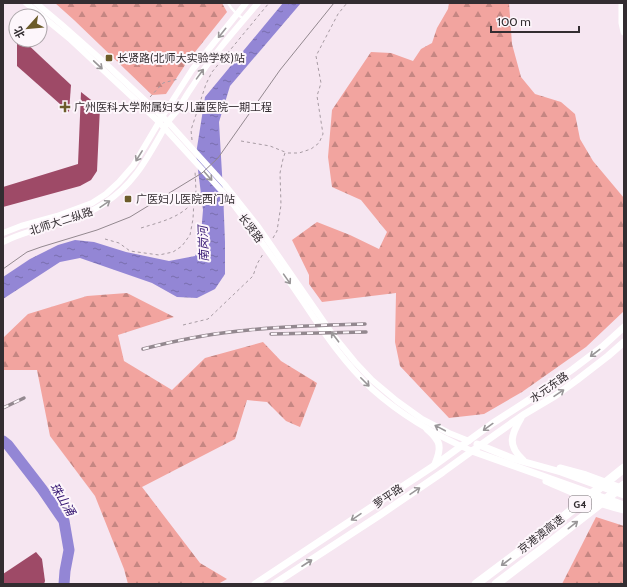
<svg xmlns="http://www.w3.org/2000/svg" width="627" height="587" viewBox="0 0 627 587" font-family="Cabin,'Noto Sans SC',sans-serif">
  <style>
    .forest { fill: url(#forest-firs) }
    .water { fill: url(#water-ripples) }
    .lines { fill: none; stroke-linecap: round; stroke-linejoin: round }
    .river { stroke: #9386d5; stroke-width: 11 }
    .building { fill: #9e4a67 }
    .path { stroke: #a79ba3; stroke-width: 1; stroke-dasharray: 3 3; stroke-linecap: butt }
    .service { stroke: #fff; stroke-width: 2.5 }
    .tertiary { stroke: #fff; stroke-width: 6 }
    .secondary { stroke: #fff; stroke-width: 7 }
    .motorway { stroke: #fff; stroke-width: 9 }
    .tram { stroke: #93888f; stroke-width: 1 }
    .rail-casing { stroke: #93888f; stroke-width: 3.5 }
    .rail { stroke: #fdf6fb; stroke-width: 2; stroke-dasharray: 6; stroke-linecap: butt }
    .oneway { stroke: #999698 }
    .poi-dot { fill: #6c5c2a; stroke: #fdf6fb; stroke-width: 1.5 }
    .labels { text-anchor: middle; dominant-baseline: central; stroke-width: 4; stroke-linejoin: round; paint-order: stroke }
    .shield { fill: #fdf6fb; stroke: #70696e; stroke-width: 1 }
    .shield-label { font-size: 10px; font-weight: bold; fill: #332d31 }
    .poi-label { font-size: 11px; fill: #332d31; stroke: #fdf6fb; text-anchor: start }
    .street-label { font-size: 11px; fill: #332d31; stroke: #fdf6fb }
    .water-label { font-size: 12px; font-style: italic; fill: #321270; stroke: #fdf6fb }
  </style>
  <defs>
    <pattern id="forest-firs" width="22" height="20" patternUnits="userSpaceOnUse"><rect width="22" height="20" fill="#f2a49f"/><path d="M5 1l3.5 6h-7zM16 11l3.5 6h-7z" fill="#c58682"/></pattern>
    <pattern id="water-ripples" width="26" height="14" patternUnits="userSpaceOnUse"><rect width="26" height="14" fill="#9386d5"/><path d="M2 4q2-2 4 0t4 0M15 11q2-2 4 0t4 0" fill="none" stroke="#796ead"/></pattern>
  </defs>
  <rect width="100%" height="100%" fill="#f6e6f1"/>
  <g class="forest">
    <polygon points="55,3 222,3 227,12 187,62 166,94 152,95 74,20"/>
    <polygon points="449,3 509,3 512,44 521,77 535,94 561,102 575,114 580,139 593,161 624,198 624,311 586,347 522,392 484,414 449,418 400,366 395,342 396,293 322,302 309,284 309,275 292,240 317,222 350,235 379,249 387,232 361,200 332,187 328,157 332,110 371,52 391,53 413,61 421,49 432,43 437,28 448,9"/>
    <polygon points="127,293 174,317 118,335 124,361 172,390 205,358 263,342 281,361 317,383 300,427 286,421 267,402 247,400 235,439 142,487 200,563 227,579 218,584 128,584 124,569 95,496 50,436 37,370 4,370 4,337 28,314 87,296"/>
    <polygon points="596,517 624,526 624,584 562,584"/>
  </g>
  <polygon class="water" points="283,3 301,3 230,86 219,122 223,191 225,242 225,274 215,289 197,298 177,297 152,283 80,258 60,262 3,299 3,277 30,259 58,245 75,240 94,242 126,252 169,261 195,256 200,246 203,210 196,154 205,97"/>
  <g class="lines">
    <polyline class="river" points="3,441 8,445 42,489 64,521 69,550 65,571 64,584"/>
  </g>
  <g class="building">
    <polygon points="17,40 23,40 71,85 69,112 17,66"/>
    <polygon points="81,92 100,107 97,171 91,180 80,186 3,207 3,187 78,164"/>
    <polygon points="36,552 42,559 45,581 44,584 3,584 3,574"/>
  </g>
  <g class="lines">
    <g class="path">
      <polyline points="150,97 163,83 178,79"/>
      <polyline points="192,140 191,130 206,84 212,72 269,3"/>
      <polyline points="241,141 270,146 285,152"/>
      <path d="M141,228C160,222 180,218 193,202"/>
      <polyline points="273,238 277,231 281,205 280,173 283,159 285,153 299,153 311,149 319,143 323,134 317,96 321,83 316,56 338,14 347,3"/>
      <polyline points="105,239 119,243 130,251 159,255 173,252 182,246 190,235 193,219 194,200 196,191 195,171"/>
      <polyline points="183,325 208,319 253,276 257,264 263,254"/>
    </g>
    <path class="service" d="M228,3C232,10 237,15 244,19"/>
    <g class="tertiary">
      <path d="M26,3L71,40L159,122L230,200L257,236C273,258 289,281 304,303C324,333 345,364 372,389C401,415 435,435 472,451"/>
      <polyline points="36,3 61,24 105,63 168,122 226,186 257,225 333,335 355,362 372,380 397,401 422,419 449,433 469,441"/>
      <polyline points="3,233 21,226 57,216 92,203 106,194 119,182 133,166 162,117 192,70 246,3"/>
      <path d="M3,242C36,225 75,224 105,203C137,182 149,154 168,122C171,117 176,113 179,108C183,101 187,94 192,87C211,57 235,30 258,3"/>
    </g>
    <g class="secondary">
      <polyline points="622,3 622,23 624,32"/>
      <path d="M521,418C511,435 507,445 523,460"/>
      <path d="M427,429C441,441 442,447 435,464"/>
      <polyline points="477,444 514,459 561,472 624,495"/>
      <polyline points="472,451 624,505"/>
      <polyline points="560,468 586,475 624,489"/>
      <path d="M546,481C572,492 597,504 624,510"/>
      <polyline points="255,584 435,465 493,423 535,396 573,369 602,347 624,327"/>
      <polyline points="274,584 380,515 443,472 472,451 523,415 555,396 577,380 608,356 624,342"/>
    </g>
    <g class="motorway">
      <polyline points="476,584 536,539 624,468"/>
      <polyline points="496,584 542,549 624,485"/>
    </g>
    <polyline class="tram" points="3,269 27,252 41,247 97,230 130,217 202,173 218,158 280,70 334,3"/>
    <g class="rail-casing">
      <g id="rail">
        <polyline points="271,334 366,332"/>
        <path d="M143,349C178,340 213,333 249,330C287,326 326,325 365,324"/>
        <polyline points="3,408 24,398"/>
      </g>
    </g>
    <use href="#rail" class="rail"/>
  </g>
  <defs><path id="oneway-shaft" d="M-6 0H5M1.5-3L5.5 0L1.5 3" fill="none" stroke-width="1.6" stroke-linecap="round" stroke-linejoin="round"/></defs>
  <g class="oneway">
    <use href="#oneway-shaft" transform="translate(222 33) rotate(129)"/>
    <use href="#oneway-shaft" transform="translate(98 65) rotate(43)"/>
    <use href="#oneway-shaft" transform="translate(200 74) rotate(-54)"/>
    <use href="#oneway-shaft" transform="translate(139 156) rotate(122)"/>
    <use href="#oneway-shaft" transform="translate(208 176) rotate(48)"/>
    <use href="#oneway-shaft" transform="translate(105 204) rotate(-34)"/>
    <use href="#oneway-shaft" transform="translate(287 279) rotate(55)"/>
    <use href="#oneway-shaft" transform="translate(335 337) rotate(-127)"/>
    <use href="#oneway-shaft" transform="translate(595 353) rotate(143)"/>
    <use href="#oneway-shaft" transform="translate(365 382) rotate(45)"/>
    <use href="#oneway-shaft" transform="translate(559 393) rotate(-34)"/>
    <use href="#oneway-shaft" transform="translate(488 427) rotate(144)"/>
    <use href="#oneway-shaft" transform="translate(440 428) rotate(-152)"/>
    <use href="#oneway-shaft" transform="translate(415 491) rotate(-34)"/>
    <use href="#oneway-shaft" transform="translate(356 517) rotate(146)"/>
    <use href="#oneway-shaft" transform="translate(573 525) rotate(-38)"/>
    <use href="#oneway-shaft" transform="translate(506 562) rotate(143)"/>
    <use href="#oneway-shaft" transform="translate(307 563) rotate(-33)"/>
  </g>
  <g class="poi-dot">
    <rect x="105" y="54" width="8" height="8" rx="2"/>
    <path d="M63 101h4v4h4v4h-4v4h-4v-4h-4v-4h4z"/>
    <rect x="124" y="195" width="8" height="8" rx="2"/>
  </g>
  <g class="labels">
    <rect class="shield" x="569" y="496" width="22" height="16" rx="3"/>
    <g class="shield-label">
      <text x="580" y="504">G4</text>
    </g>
    <g class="poi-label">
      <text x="117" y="58">长贤路(北师大实验学校)站</text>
      <text x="74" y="107">广州医科大学附属妇女儿童医院一期工程</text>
      <text x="136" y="199">广医妇儿医院西门站</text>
    </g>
    <g class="street-label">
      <text transform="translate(61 221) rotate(-18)">北师大二纵路</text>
      <text transform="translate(251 228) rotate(53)">长贤路</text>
      <text transform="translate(549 387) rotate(-35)">水元东路</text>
      <text transform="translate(388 496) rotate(-34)">萝平路</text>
      <text transform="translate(541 534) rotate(-38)">京港澳高速</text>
    </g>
    <g class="water-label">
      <text transform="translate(203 244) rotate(-92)">南岗河</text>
      <text transform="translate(63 499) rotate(59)">珠山涌</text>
    </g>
  </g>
  <rect width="627" height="587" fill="none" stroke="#332d31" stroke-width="8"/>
  <g transform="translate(28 28) rotate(243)"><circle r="19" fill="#fdf6fb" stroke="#aca6aa"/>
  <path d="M0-3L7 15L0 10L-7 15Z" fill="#6c5c2a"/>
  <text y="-6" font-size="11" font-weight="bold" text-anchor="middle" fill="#332d31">北</text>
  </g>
  <path d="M491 26v6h88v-6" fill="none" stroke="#332d31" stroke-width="2"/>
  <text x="497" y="26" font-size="12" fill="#332d31" stroke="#fdf6fb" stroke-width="3" paint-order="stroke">100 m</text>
</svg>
